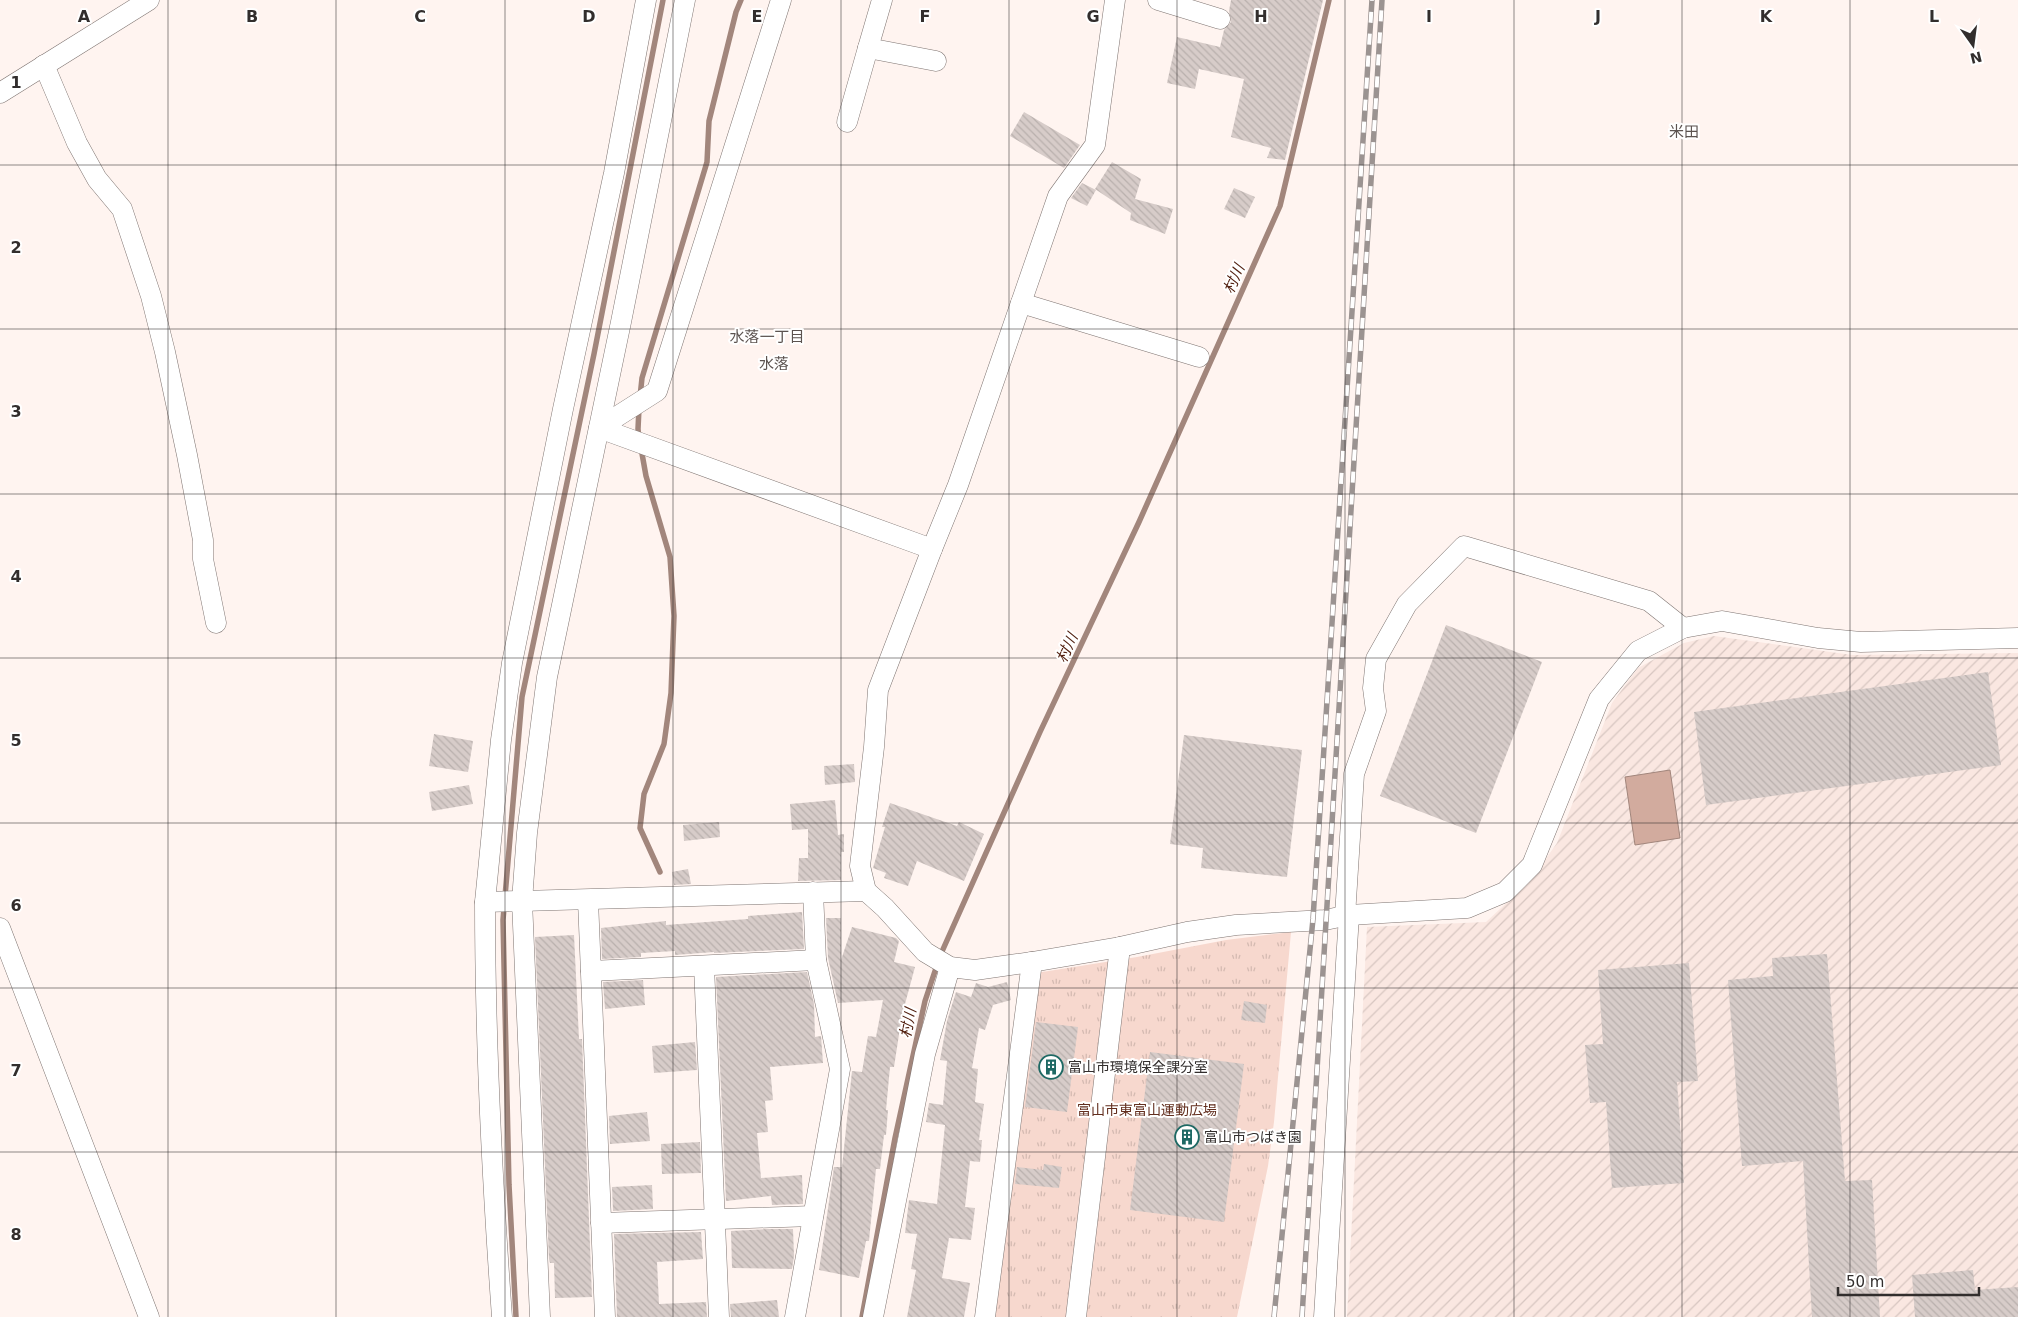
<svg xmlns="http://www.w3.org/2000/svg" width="2018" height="1317" viewBox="0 0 2018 1317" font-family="'DejaVu Sans','Noto Sans JP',sans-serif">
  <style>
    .industrial { fill: url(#industrial-furrows) }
    .grass { fill: url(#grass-tufts) }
    .water { fill: #d2ab9e; stroke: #a2867c }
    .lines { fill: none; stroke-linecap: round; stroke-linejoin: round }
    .stream { stroke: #a2867c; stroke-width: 5.5 }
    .building { fill: url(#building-back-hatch) }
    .minor-casing { stroke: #7f7572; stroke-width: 21 }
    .minor { stroke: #fff; stroke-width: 20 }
    .rail-casing { stroke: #9b9391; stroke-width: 5.5 }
    .rail { stroke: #fff; stroke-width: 4; stroke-dasharray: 11; stroke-linecap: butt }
    .grid { fill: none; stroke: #322e2d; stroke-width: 1; stroke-opacity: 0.55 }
    .labels { text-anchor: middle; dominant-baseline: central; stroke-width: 4; stroke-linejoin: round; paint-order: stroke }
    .poi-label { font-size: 14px; fill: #322e2d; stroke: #fff; text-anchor: start }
    .park-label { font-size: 14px; fill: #622e1e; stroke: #fff }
    .neighbourhood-label { font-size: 15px; fill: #5c5350; stroke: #fff }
    .water-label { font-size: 15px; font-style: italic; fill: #532111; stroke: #fff }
    .grid-label { font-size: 16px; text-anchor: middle; font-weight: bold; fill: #322e2d; stroke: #fff; stroke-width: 4; stroke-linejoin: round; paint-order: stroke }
  </style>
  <defs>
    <pattern id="industrial-furrows" width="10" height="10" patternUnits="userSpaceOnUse" patternTransform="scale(1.25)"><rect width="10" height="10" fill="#fae7e1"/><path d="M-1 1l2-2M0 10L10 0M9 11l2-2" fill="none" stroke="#d7c6c1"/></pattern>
    <pattern id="grass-tufts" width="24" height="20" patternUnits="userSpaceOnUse" patternTransform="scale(1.25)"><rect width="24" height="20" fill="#f7d8ce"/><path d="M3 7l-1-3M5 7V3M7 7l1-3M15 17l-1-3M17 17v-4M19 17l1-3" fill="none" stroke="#d4bab1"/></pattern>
    <pattern id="building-back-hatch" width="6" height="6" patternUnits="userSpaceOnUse" patternTransform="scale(1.25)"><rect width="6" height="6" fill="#d7ccc9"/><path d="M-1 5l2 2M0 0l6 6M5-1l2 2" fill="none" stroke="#b9b0ad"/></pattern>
  </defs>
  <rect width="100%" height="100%" fill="#fff4f0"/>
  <polygon class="industrial" points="1714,636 1852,655 2018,653 2018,1317 1347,1317 1367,927 1486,922 1530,881 1557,843 1612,703 1638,668 1684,643"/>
  <polygon class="grass" points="1291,932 1274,1122 1268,1166 1237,1317 990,1317 1036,973 1137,957 1226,940"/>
  <polygon class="water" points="1670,770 1680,838 1635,845 1625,777"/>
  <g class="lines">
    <g class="stream">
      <polyline points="640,397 642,378 707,162 709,121 736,12 741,0"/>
      <polyline points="639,408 638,429 639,439"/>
      <polyline points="641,448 646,476 670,557 674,616 671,693 664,744 644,794 640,828 660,872"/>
      <polyline points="940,956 1040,732 1139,522 1280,206 1329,0"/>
      <polyline points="516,1317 509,1185 503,920 522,697 594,354 663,0"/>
      <polyline points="862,1317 895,1138 925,1001 937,965"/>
    </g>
  </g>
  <g class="building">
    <polygon points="1231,0 1323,0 1285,160 1267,158 1271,148 1231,137 1244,79 1199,69 1195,89 1167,83 1177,37 1220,47 1224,30 1231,22 1229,11"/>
    <polygon points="1024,112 1080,145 1064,168 1010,136"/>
    <polygon points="1112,162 1141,179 1135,199 1173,209 1165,234 1130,220 1131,213 1095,189"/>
    <polygon points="1082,183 1096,190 1087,206 1071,198"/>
    <polygon points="1234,188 1255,197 1245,218 1224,209"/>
    <polygon points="1446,625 1542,662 1476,833 1380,796"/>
    <polygon points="1988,672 2001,765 1706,805 1694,712"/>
    <polygon points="434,734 473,741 468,772 429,766"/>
    <polygon points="1184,735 1302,750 1287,877 1201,868 1203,848 1170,844"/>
    <polygon points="854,764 855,782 825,785 824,766"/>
    <polygon points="469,785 473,804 432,811 429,792"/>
    <polygon points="835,800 838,835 844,834 844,852 841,852 841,880 798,881 799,858 808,858 808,829 792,830 790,804"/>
    <polygon points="890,803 957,826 959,822 984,834 964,881 917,861 908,886 884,878 886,873 873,868 885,827 882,827"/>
    <polygon points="719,822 720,837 684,841 683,825"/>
    <polygon points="688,869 691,884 674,885 672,872"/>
    <polygon points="802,912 804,949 714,953 714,952 675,955 675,951 641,953 641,957 602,959 601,928 666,921 666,925 748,919 748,916"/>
    <polygon points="826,918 841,918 841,960 852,927 896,938 899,941 894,962 915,967 902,1015 894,1067 890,1067 886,1110 888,1110 886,1135 884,1135 880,1169 876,1169 869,1241 866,1241 859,1278 819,1270 834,1167 842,1167 852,1071 862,1072 868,1036 876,1037 883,1000 838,1003 828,958"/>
    <polygon points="574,935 579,1039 582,1039 592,1297 555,1298 554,1263 550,1263 549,1259 535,937"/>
    <polygon points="1827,954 1845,1181 1872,1180 1880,1317 1812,1317 1803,1161 1742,1166 1728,980 1773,976 1772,958"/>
    <polygon points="1689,963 1698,1081 1677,1082 1684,1183 1612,1188 1606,1102 1590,1103 1585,1045 1603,1044 1598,970"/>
    <polygon points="807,972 814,1004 815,1037 821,1036 823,1063 770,1067 773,1100 765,1101 768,1132 757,1133 761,1178 802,1175 803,1204 772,1205 771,1196 726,1201 716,977"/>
    <polygon points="643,980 645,1005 605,1009 603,982"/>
    <polygon points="1007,982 1011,1000 993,1005 985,1030 979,1028 972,1068 978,1069 975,1102 984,1104 979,1140 982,1140 980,1162 970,1161 965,1207 975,1208 971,1240 949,1238 942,1278 970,1283 964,1317 907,1317 916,1270 911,1269 917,1234 905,1233 909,1200 937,1204 945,1125 926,1122 929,1103 943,1105 947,1061 940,1060 947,1021 956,992 971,997 976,983 988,987"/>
    <polygon points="1244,1001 1267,1005 1265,1023 1241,1020"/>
    <polygon points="1036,1022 1078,1027 1067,1112 1025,1107"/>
    <polygon points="695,1042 697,1070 654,1073 652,1046"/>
    <polygon points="1150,1052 1244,1064 1224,1222 1130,1210"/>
    <polygon points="647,1112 650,1141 610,1144 609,1116"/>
    <polygon points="700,1142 701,1173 662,1174 661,1144"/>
    <polygon points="1044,1164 1062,1167 1059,1188 1015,1184 1017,1167 1043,1170"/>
    <polygon points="652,1185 653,1209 613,1211 612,1187"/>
    <polygon points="767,1229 793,1229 794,1256 792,1269 732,1268 731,1231"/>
    <polygon points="701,1232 703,1259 657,1262 659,1304 706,1302 707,1317 617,1317 614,1234"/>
    <polygon points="1973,1270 1975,1290 2018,1287 2018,1317 1915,1317 1912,1275"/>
    <polygon points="777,1300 779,1317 731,1317 730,1304"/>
  </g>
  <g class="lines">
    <g class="minor-casing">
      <g id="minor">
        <polyline points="685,0 621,322 547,677 527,833 522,901 866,891"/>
        <polyline points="781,0 657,391 599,428 932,549"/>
        <polyline points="882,0 868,48 936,61"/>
        <polyline points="1115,0 1095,145 1058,196 958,485 932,549 878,690 874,747 860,866 866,891 885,908 925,952 950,967 975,970 1032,962 1120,947 1187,932 1236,925 1325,920 1349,915 1467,908 1505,892 1532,865 1599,699 1638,651 1683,628 1722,621 1818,638 1861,642 2018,638"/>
        <polyline points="1158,0 1220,19"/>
        <polyline points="44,65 77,143 97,179 122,209 151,296 165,352 187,455 203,540 203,559 216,623"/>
        <polyline points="0,93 149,0"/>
        <polyline points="847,122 868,48"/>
        <polyline points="1021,303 1199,357"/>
        <polyline points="588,900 605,1317"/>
        <polyline points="485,902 501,740 512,663 563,409 614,173 646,0"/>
        <polyline points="1345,916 1354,774 1376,711 1373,688 1376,659 1407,604 1464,546 1649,601 1683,628"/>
        <polyline points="0,928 149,1317"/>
        <polyline points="704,966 719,1317"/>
        <polyline points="591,971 816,960"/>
        <polyline points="601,1223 813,1216"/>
        <path d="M502,1317C492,1179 485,1040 485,902L522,901L540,1317"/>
        <polyline points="795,1317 840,1069 816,960 813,892"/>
        <polyline points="873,1317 925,1054 950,967"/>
        <polyline points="985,1317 1032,962"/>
        <polyline points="1076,1317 1120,947"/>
        <polyline points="1324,1317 1349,915"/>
      </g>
    </g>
    <use href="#minor" class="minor"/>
    <g class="rail-casing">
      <g id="rail">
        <polyline points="1274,1317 1313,919 1372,0"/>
        <polyline points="1302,1317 1382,0"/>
      </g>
    </g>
    <use href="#rail" class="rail"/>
  </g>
  <path class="grid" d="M168,0V1317M336,0V1317M505,0V1317M673,0V1317M841,0V1317M1009,0V1317M1177,0V1317M1345,0V1317M1514,0V1317M1682,0V1317M1850,0V1317M0,165H2018M0,329H2018M0,494H2018M0,658H2018M0,823H2018M0,988H2018M0,1152H2018"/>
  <defs>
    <g id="building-ring" transform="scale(1.25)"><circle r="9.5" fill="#fff" stroke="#1e6964" stroke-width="1.5"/><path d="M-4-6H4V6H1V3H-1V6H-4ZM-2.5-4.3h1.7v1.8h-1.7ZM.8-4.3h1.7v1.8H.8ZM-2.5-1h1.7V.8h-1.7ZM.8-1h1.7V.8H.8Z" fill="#1e6964"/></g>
  </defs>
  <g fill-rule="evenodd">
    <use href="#building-ring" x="1051" y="1067"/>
    <use href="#building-ring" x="1187" y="1137"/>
  </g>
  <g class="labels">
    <g class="poi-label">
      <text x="1068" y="1067">富山市環境保全課分室</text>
      <text x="1204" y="1137">富山市つばき園</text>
    </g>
    <g class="park-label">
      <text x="1147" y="1110">富山市東富山運動広場</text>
    </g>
    <g class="neighbourhood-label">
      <text x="1684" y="132">米田</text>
      <text x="767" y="337">水落一丁目</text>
      <text x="774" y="364">水落</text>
    </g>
    <g class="water-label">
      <text transform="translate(1234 279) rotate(-66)">村川</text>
      <text transform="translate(1067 648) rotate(-65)">村川</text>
      <text transform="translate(908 1023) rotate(-79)">村川</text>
    </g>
  </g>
  <g class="grid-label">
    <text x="84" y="22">A</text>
    <text x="252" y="22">B</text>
    <text x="420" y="22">C</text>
    <text x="589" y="22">D</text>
    <text x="757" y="22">E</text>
    <text x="925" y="22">F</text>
    <text x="1093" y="22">G</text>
    <text x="1261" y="22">H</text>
    <text x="1429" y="22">I</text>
    <text x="1598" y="22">J</text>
    <text x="1766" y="22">K</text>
    <text x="1934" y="22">L</text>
    <text x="16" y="88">1</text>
    <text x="16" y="253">2</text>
    <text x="16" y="417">3</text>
    <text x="16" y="582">4</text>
    <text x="16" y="746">5</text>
    <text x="16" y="911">6</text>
    <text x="16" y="1076">7</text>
    <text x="16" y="1240">8</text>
  </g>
  <g transform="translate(1973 45) rotate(166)" stroke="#ffffff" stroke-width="4" paint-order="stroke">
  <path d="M0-4L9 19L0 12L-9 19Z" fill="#322e2d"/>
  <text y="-8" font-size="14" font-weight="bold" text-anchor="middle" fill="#322e2d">N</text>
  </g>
  <path d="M1838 1287v8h141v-8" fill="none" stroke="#322e2d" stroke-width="2.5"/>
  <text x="1846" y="1287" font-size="15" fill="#322e2d" stroke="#ffffff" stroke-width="4" paint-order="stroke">50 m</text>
</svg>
